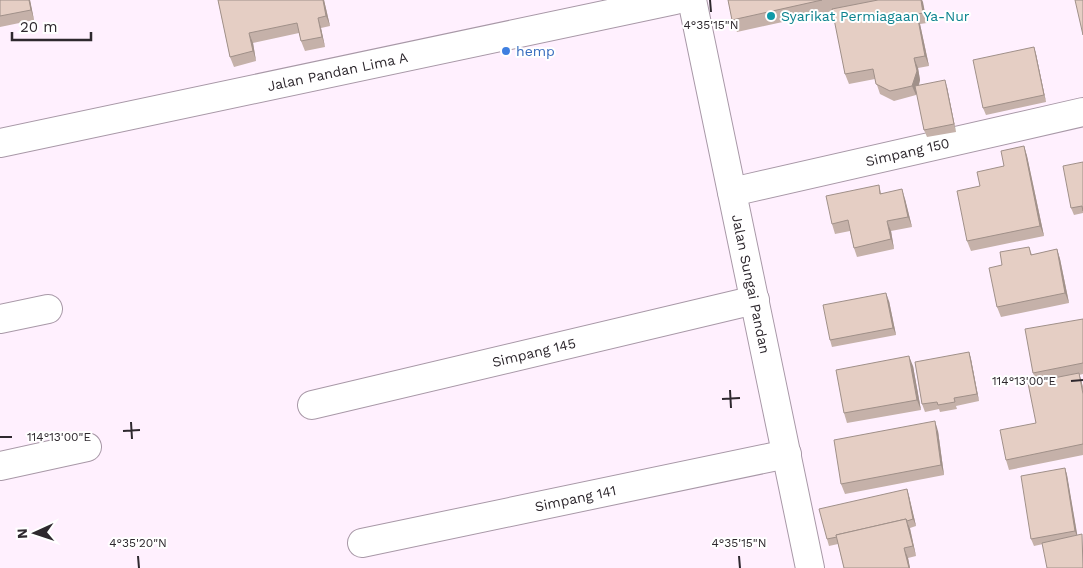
<svg xmlns="http://www.w3.org/2000/svg" width="1083" height="568" viewBox="0 0 1083 568" font-family="'Work Sans',sans-serif">
  <style>
    .lines { fill: none; stroke-linecap: round; stroke-linejoin: round }
    .minor-casing { stroke: #a898a7; stroke-width: 30 }
    .tertiary-casing { stroke: #a898a7; stroke-width: 30 }
    .minor { stroke: #fff; stroke-width: 28 }
    .tertiary { stroke: #fff; stroke-width: 28 }
    .wall { fill: #c5b1a9 }
    .shaded-wall { fill: #a09089 }
    .building { fill: #e5cec4; stroke: #a09089 }
    .ticks { fill: none; stroke: #2e282e; stroke-width: 2 }
    .culture-dot { fill: #0f9aa8; stroke: #fff; stroke-width: 2 }
    .shop-dot { fill: #3f7fe0; stroke: #fff; stroke-width: 2 }
    .labels { text-anchor: middle; dominant-baseline: central; stroke-width: 4; stroke-linejoin: round; paint-order: stroke }
    .culture-label { font-size: 14px; fill: #0d838f; stroke: #fff; text-anchor: start }
    .shop-label { font-size: 14px; fill: #366cbe; stroke: #fff; text-anchor: start }
    .street-label { font-size: 14px; fill: #2e282e; stroke: #fff }
    .ticks-label { font-size: 12px; text-anchor: middle; fill: #2e282e; stroke: #fff; stroke-width: 4; stroke-linejoin: round; paint-order: stroke }
  </style>
  <rect width="100%" height="100%" fill="#fff0fe"/>
  <g class="lines">
    <g class="minor-casing">
      <g id="minor">
        <path id="s1" d="M0,143L675,0"/>
        <path id="s2" d="M732,192L1083,112"/>
        <polyline points="0,319 48,309"/>
        <path id="s3" d="M312,405L755,300"/>
        <polyline points="0,466 87,447"/>
        <path id="s4" d="M362,543L787,454"/>
      </g>
    </g>
    <g class="tertiary-casing">
      <g id="tertiary">
        <path id="s5" d="M692,0L810,568"/>
      </g>
    </g>
    <use href="#minor" class="minor"/>
    <use href="#tertiary" class="tertiary"/>
  </g>
  <g class="wall">
    <polygon points="0,0 30,0 34,20 0,27"/>
    <polygon points="218,0 324,0 330,26 321,28 325,47 305,51 301,41 299,33 253,43 256,61 234,67 230,57"/>
    <polygon points="728,0 922,0 927,23 920,24 929,66 918,68 920,80 919,85 947,87 956,132 927,137 924,130 917,93 916,95 894,101 880,94 875,79 849,84 845,74 833,11 737,32 732,20"/>
    <polygon points="1034,47 1036,54 1046,102 986,115 983,108"/>
    <polygon points="1024,146 1027,156 1044,236 971,251 967,241 980,186 1004,166"/>
    <polygon points="1083,162 1083,213 1074,215 1071,208"/>
    <polygon points="879,185 881,193 905,199 912,227 891,231 894,249 857,257 854,248 850,231 835,234 832,224"/>
    <polygon points="1029,247 1032,255 1057,249 1060,259 1069,303 1001,317 997,307 1002,265"/>
    <polygon points="889,301 896,335 832,347 830,340"/>
    <polygon points="1083,319 1083,374 1079,375 1083,386 1083,455 1009,470 1006,460 1036,423 1036,381 1033,373"/>
    <polygon points="969,352 971,359 979,401 956,406 957,409 940,412 939,409 925,412 922,404"/>
    <polygon points="913,366 921,410 847,423 844,413"/>
    <polygon points="938,431 944,475 845,494 841,484"/>
    <polygon points="1065,468 1067,475 1077,535 1043,544 1034,546 1031,539"/>
    <polygon points="907,489 909,496 916,526 910,528 916,556 908,558 910,568 844,568 838,544 829,546 827,539"/>
  </g>
  <g class="shaded-wall">
    <polygon points="29,0 30,0 34,20 31,10"/>
    <polygon points="323,0 324,0 330,26 326,16"/>
    <polygon points="921,0 922,0 923,2 927,23 923,13"/>
    <polygon points="917,14 920,24 929,66 925,56"/>
    <polygon points="318,18 321,28 325,47 322,37"/>
    <polygon points="249,33 253,43 256,61 253,51"/>
    <polygon points="1034,47 1036,54 1046,102 1044,95"/>
    <polygon points="914,58 918,68 920,80 916,95 912,86"/>
    <polygon points="945,80 947,87 956,132 954,124"/>
    <polygon points="1024,146 1027,156 1044,236 1040,226"/>
    <polygon points="902,189 905,199 912,227 908,217"/>
    <polygon points="887,221 891,231 894,249 891,239"/>
    <polygon points="1057,249 1060,259 1069,303 1065,293"/>
    <polygon points="886,293 889,301 896,335 893,328"/>
    <polygon points="969,352 971,359 979,401 977,394"/>
    <polygon points="909,356 913,366 921,410 917,400"/>
    <polygon points="1079,373 1082,383 1083,394"/>
    <polygon points="935,421 938,431 944,475 941,465"/>
    <polygon points="1065,468 1067,475 1078,539 1075,531"/>
    <polygon points="907,489 909,496 916,526 913,519"/>
    <polygon points="906,519 910,529 916,556 913,546"/>
    <polygon points="904,548 908,558 910,568 909,568"/>
  </g>
  <g class="building">
    <polygon points="0,0 29,0 31,10 0,16"/>
    <polygon points="218,0 323,0 326,16 318,18 322,37 301,41 297,23 249,33 253,51 230,57"/>
    <polygon points="728,0 822,0 732,20"/>
    <polygon points="878,0 921,0 923,13 917,14 925,56 914,58 917,71 912,86 890,91 876,84 873,69 845,74 832,9"/>
    <polygon points="1075,0 1083,0 1083,35"/>
    <polygon points="1034,47 1044,95 983,108 973,60"/>
    <polygon points="945,80 954,124 924,130 915,86"/>
    <polygon points="1024,146 1040,226 967,241 957,191 980,186 977,172 1004,166 1001,151"/>
    <polygon points="1083,162 1083,211 1082,206 1071,208 1063,166"/>
    <polygon points="879,185 880,194 902,189 908,217 887,221 891,239 854,248 848,220 832,224 826,196"/>
    <polygon points="1029,247 1031,255 1057,249 1065,293 997,307 989,268 1002,265 1000,252"/>
    <polygon points="886,293 893,328 830,340 823,305"/>
    <polygon points="1083,319 1083,363 1033,373 1025,329"/>
    <polygon points="969,352 977,394 954,398 955,402 938,405 937,402 922,404 915,362"/>
    <polygon points="909,356 917,400 844,413 836,370"/>
    <polygon points="1079,373 1083,394 1083,444 1006,460 1000,430 1036,423 1028,383"/>
    <polygon points="935,421 941,465 841,484 834,440"/>
    <polygon points="1065,468 1075,531 1031,539 1021,476"/>
    <polygon points="907,489 913,519 907,521 906,519 836,535 837,537 827,539 819,509"/>
    <polygon points="906,519 913,546 904,548 909,568 844,568 836,535"/>
    <polygon points="1082,534 1083,568 1047,568 1042,543"/>
  </g>
  <path class="ticks" d="M710,0L711,12M1071,381L1083,380M730,390L731,408M722,399L740,398M131,422L132,439M123,431L140,430M0,437H12M138,556L139,568M739,556L740,568"/>
  <circle class="culture-dot" cx="771" cy="16" r="5"/>
  <circle class="shop-dot" cx="506" cy="51" r="5"/>
  <g class="labels">
    <g class="culture-label">
      <text x="781" y="16">Syarikat Permiagaan Ya-Nur</text>
    </g>
    <g class="shop-label">
      <text x="516" y="51">hemp</text>
    </g>
    <g class="street-label">
      <text stroke="none"><textPath href="#s1" startOffset="345">Jalan Pandan Lima A</textPath></text>
      <text stroke="none"><textPath href="#s2" startOffset="180">Simpang 150</textPath></text>
      <text stroke="none"><textPath href="#s5" startOffset="290">Jalan Sungai Pandan</textPath></text>
      <text stroke="none"><textPath href="#s3" startOffset="228">Simpang 145</textPath></text>
      <text stroke="none"><textPath href="#s4" startOffset="218">Simpang 141</textPath></text>
    </g>
  </g>
  <g class="ticks-label">
    <text x="711" y="29">4°35'15"N</text>
    <text x="1024" y="385">114°13'00"E</text>
    <text x="59" y="441">114°13'00"E</text>
    <text x="138" y="547">4°35'20"N</text>
    <text x="739" y="547">4°35'15"N</text>
  </g>
  <g transform="translate(35 533) rotate(267)" stroke="#ffffff" stroke-width="4" paint-order="stroke">
  <path d="M0-4L9 19L0 12L-9 19Z" fill="#2e282e"/>
  <text y="-8" font-size="14" font-weight="bold" text-anchor="middle" fill="#2e282e">N</text>
  </g>
  <path d="M12 32v8h79v-8" fill="none" stroke="#2e282e" stroke-width="2.5"/>
  <text x="20" y="32" font-size="15" fill="#2e282e" stroke="#ffffff" stroke-width="4" paint-order="stroke">20 m</text>
</svg>
